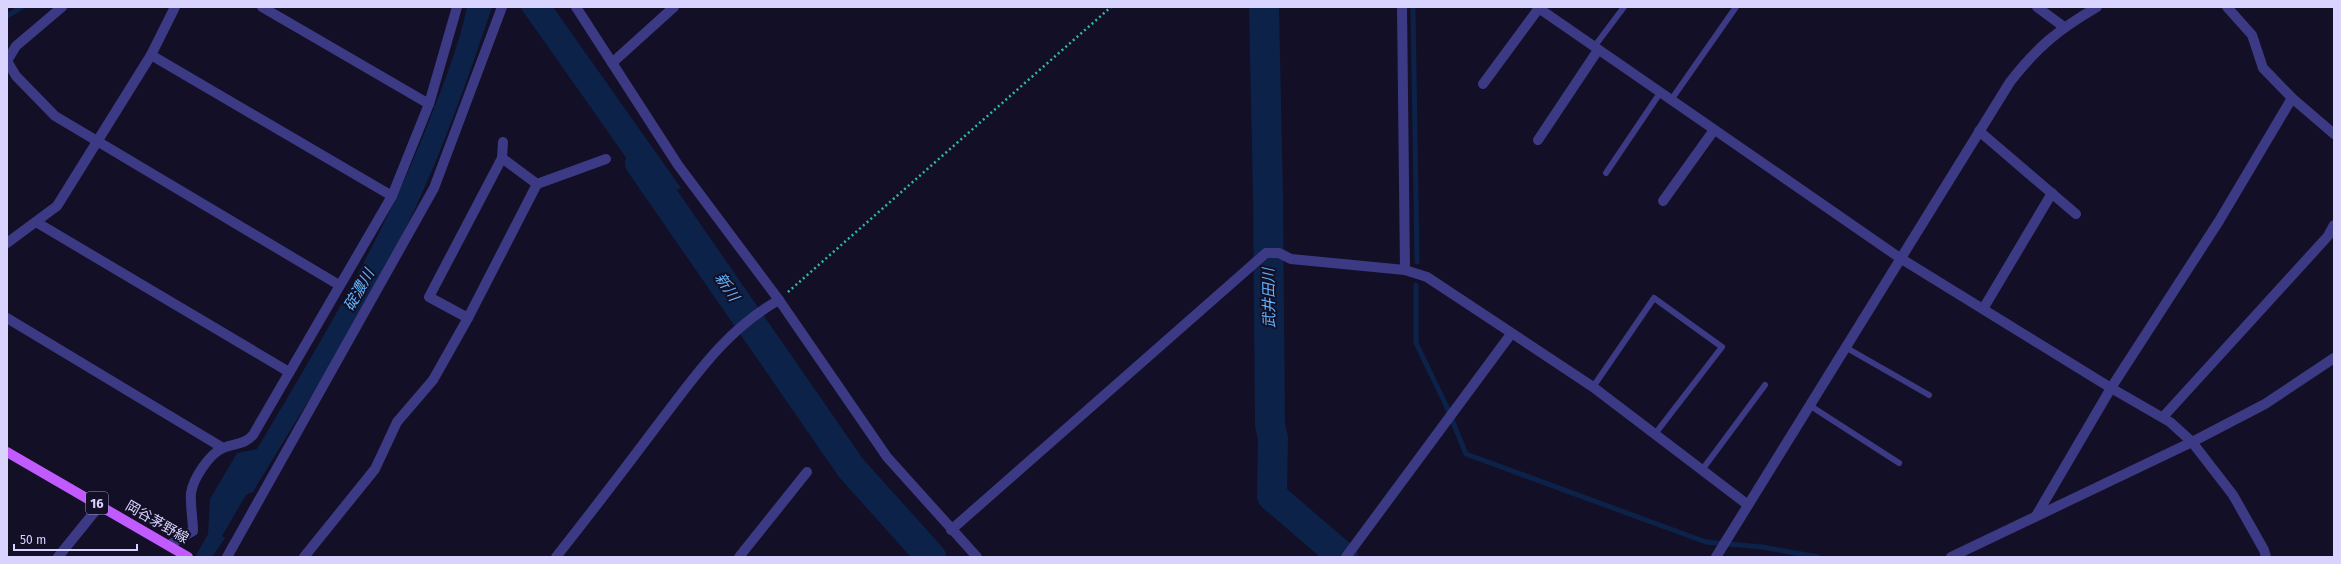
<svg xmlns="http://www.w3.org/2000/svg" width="2341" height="564" viewBox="0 0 2341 564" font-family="'Fira Sans','Noto Sans JP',sans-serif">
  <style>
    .water { fill: #0c2248 }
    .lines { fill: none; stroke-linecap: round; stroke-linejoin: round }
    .stream { stroke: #0c2248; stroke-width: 5 }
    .river { stroke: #0c2248; stroke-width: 30 }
    .path { stroke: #2fb8b0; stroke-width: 2.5; stroke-dasharray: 2 3; stroke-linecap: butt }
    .service { stroke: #3d3a85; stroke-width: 6 }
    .minor { stroke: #3d3a85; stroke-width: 10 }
    .tertiary { stroke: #3d3a85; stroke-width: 10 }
    .primary { stroke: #c25bff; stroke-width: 10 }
    .labels { text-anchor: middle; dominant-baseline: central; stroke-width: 4; stroke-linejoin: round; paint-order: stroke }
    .shield { fill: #130f26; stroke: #9e99be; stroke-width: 1 }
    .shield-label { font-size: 13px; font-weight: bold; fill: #d9d4ff }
    .street-label { font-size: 14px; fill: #d9d4ff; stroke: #130f26 }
    .water-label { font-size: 15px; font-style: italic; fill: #62b6ff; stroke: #130f26 }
  </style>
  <rect width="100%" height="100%" fill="#130f26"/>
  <g class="water">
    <path d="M467,7H492C469,76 444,147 413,213C367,310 308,400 253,492L246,495L222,536L225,538L212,557H195L208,534L210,499L237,453L257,449C322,340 385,235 431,116C445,80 459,45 467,7Z"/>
    <polygon points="520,7 553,7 681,188 656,200"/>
  </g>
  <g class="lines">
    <g class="stream">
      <polyline points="1413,7 1417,262"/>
      <polyline points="7,16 22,7"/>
      <polyline points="1416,285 1416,343 1446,405 1466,454 1706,542 1762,547 1818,557"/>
    </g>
    <g class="river">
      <polyline points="1264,7 1268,196 1270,425 1273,438 1272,496 1343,557"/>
      <polyline points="640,163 851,468 931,557"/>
    </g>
    <polyline class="path" points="788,292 1111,7"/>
    <g class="service">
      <polyline points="1594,47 1624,7"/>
      <polyline points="1671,100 1736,7"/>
      <polyline points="1606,173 1660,93"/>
      <polyline points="1845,347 1929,395"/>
      <polyline points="1593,387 1654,298 1722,347 1655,434"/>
      <polyline points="1809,405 1899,463"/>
      <polyline points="1702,470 1765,385"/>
    </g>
    <g class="minor">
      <polyline points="62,7 16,46 7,61 16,76 55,116 339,285"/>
      <polyline points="262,7 429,104"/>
      <polyline points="1402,7 1405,270"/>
      <polyline points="1537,7 1900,258 2111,388 2170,422 2192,442 2233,495 2264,550 2266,557"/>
      <polyline points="2037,7 2064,27"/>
      <polyline points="2227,7 2252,35 2263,68 2292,98 2334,134"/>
      <polyline points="151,55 392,196"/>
      <polyline points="612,63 674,7"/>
      <polyline points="1483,84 1539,8"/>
      <polyline points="1979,131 2076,214"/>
      <polyline points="1538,140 1598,50"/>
      <polyline points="503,142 502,158 537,184"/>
      <polyline points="1663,201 1714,130"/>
      <polyline points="36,222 289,372"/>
      <polyline points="7,243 57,206 151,55 175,7"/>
      <polyline points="1983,309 2052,193"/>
      <polyline points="7,318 223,448"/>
      <polyline points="468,318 429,297 502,158"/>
      <polyline points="2163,417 2328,236 2334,225"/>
      <polyline points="2036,516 2111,388 2219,221 2292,98"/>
      <polyline points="951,530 1266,253 1279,253 1291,259 1405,270 1427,277 1593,387 1748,505"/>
      <path d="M169,545L193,531C193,519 190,505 191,493C193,479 209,454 223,448C235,443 244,445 253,435L392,196L429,104L457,7"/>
      <polyline points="58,557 100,505"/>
      <polyline points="227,557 434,188 502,7"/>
      <polyline points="304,557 375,469 397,422 433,380 468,318 537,184 606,159"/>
      <path d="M556,557C590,514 623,471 656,427C693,379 725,330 779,300"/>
      <polyline points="739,557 807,472"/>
      <polyline points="1346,557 1511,334"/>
      <polyline points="1951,557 2192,442 2265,404 2334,358"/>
    </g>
    <g class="tertiary">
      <polyline points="576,7 678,165 779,300 887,457 977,557"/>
      <path d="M1716,557L2010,82C2038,46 2058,30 2097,7"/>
    </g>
    <polyline class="primary" points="7,452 188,557"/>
  </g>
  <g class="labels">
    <rect class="shield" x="86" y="492" width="22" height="22" rx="3"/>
    <g class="shield-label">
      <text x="97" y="503">16</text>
    </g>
    <g class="street-label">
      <text transform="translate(157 522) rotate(30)">岡谷茅野線</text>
    </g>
    <g class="water-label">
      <text transform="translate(727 287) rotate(56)">新川</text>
      <text transform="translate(359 290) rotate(-60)">碇濃川</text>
      <text transform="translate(1269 298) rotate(-91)">武井田川</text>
    </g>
  </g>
  <rect width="2341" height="564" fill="none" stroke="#d9d4ff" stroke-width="16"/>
  <path d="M14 544v6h123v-6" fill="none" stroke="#d9d4ff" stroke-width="2"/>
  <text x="20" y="544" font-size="12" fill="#d9d4ff" stroke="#130f26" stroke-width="3" paint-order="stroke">50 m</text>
</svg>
